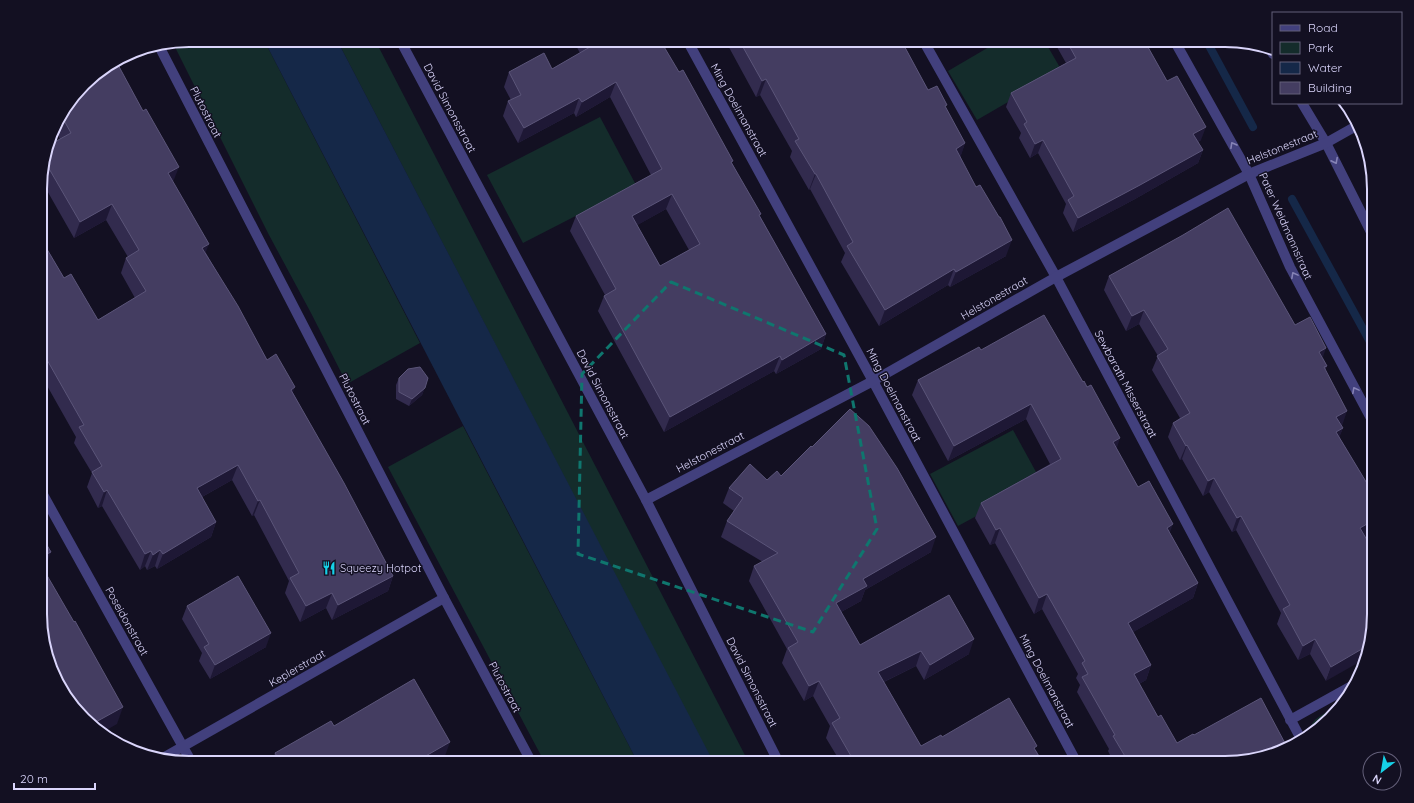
<svg xmlns="http://www.w3.org/2000/svg" width="1414" height="803" viewBox="0 0 1414 803" font-family="Quicksand,sans-serif">
  <style>
    .green { fill: #142c2b }
    .water { fill: #152848 }
    .lines { fill: none; stroke-linecap: round; stroke-linejoin: round }
    .stream { stroke: #152848; stroke-width: 8 }
    .minor { stroke: #42407d; stroke-width: 10 }
    .tertiary { stroke: #42407d; stroke-width: 10 }
    .wall { fill: #322b4e; fill-rule: evenodd }
    .shaded-wall { fill: #1e1835 }
    .building { fill: #443d61; stroke: #5b5579; fill-rule: evenodd }
    .oneway { stroke: #8683b6 }
    .marked { fill: none; stroke: #0f766e; stroke-width: 3; stroke-dasharray: 8 5; stroke-linejoin: round }
    .labels { text-anchor: middle; dominant-baseline: central; stroke-width: 3; stroke-linejoin: round; paint-order: stroke }
    .street-label { font-size: 11px; fill: #dad5fb; stroke: #131022 }
    .poi-label { font-size: 11px; fill: #dad5fb; stroke: #131022; text-anchor: start }
    .rim { fill: none; stroke: #dad5fb; stroke-width: 2 }
  </style>
  <rect width="100%" height="100%" fill="#131022"/>
  <g class="green">
    <polygon points="189,40 264,40 420,343 347,384 311,313 269,235 173,43"/>
    <polygon points="337,40 375,40 749,763 713,763"/>
    <polygon points="1001,40 1044,40 1062,71 977,120 948,71"/>
    <polygon points="600,117 636,185 523,243 487,175"/>
    <polygon points="463,426 638,763 545,763 388,467"/>
    <polygon points="1013,430 1041,481 958,526 930,474"/>
    <path d="M1342,705L1331,719L1311,735C1306,718 1330,711 1342,705Z"/>
  </g>
  <polygon class="water" points="264,40 337,40 714,763 638,763"/>
  <g class="lines">
    <g class="stream">
      <polyline points="1206,40 1253,127"/>
      <polyline points="1292,199 1374,349"/>
    </g>
    <g class="minor">
      <polyline points="400,40 646,500 779,763"/>
      <polyline points="687,40 873,381 1077,763"/>
      <polyline points="923,40 1056,277 1302,741"/>
      <polyline points="1174,40 1249,174 1290,267 1374,424"/>
      <polyline points="1269,47 1273,54"/>
      <polyline points="1302,103 1326,143 1374,238"/>
      <polyline points="41,491 192,763"/>
      <polyline points="646,500 873,381 1056,277 1249,174 1326,143 1358,125"/>
      <polyline points="1290,720 1355,684"/>
      <polyline points="161,759 444,598"/>
    </g>
    <polyline class="tertiary" points="159,46 444,598 532,763"/>
  </g>
  <g class="wall">
    <path d="M573,40H660L732,163L760,217L826,334L821,349L776,374L774,371L664,432L598,311L604,296L605,295L570,231L576,216L651,175L610,97L576,117L574,113L518,143L503,116L508,101L511,100L504,87L509,72L552,69L580,53ZM666,209L689,250L660,266L637,225Z"/>
    <polygon points="725,40 901,40 928,90 946,108 965,143 960,157 1006,256 950,287 948,285 879,326 841,262 845,253 810,189 809,190 790,157 792,151 760,95 756,97"/>
    <polygon points="970,40 980,40 973,44"/>
    <polygon points="1053,40 1144,40 1167,81 1201,140 1198,142 1203,150 1198,163 1135,199 1073,232 1063,213 1066,204 1038,153 1030,158 1019,138 1021,133 1006,107 1011,93 1066,63"/>
    <polygon points="91,77 173,182 206,253 267,360 293,393 393,576 388,591 332,620 326,608 300,622 285,593 289,581 254,515 252,516 232,480 202,497 216,522 211,537 157,569 155,566 147,570 145,566 140,570 102,506 98,508 87,487 92,473 74,443 76,437 41,375 41,239 64,278 98,320 135,298 121,273 126,258 128,257 106,220 74,238 41,180 41,170 49,145 60,139 54,128 55,123"/>
    <polygon points="1109,276 1295,325 1323,358 1327,366 1325,370 1342,426 1341,426 1343,428 1339,437 1371,490 1374,489 1374,532 1365,537 1374,552 1326,681 1310,654 1298,660 1277,624 1281,613 1236,530 1232,532 1209,492 1203,496 1182,459 1180,460 1168,437 1173,423 1180,418 1152,370 1158,356 1139,324 1126,331 1104,290"/>
    <polygon points="981,350 1116,448 1138,487 1170,533 1198,583 1193,598 1133,632 1151,665 1146,680 1139,684 1158,717 1177,743 1194,735 1235,763 1114,763 1108,751 1109,749 1077,692 1080,685 1076,678 1078,674 1042,609 1034,614 995,543 990,545 975,518 981,503 1050,464 1026,419 948,461 912,395 918,380"/>
    <polygon points="399,378 428,378 422,395 409,406 396,399 396,385"/>
    <polygon points="781,476 931,552 865,590 861,601 841,612 860,645 969,654 924,680 916,666 884,682 921,746 942,737 1036,750 1043,763 841,763 826,738 830,726 813,696 804,701 782,663 787,649 749,581 754,566 763,562 721,537 727,521 734,511 723,503 729,488 767,480"/>
    <polygon points="187,606 266,647 210,679 199,661 202,653 182,619"/>
    <polygon points="334,726 445,756 433,763 272,763 275,753"/>
  </g>
  <g class="shaded-wall">
    <polygon points="974,40 980,40 973,44"/>
    <polygon points="766,79 760,95 756,97 762,81"/>
    <polygon points="616,82 610,97 576,117 582,102"/>
    <polygon points="579,98 574,113 518,143 524,128"/>
    <polygon points="1206,127 1201,140 1188,148 1193,134"/>
    <polygon points="1043,140 1038,153 1030,158 1035,144"/>
    <polygon points="965,143 960,159 956,149"/>
    <polygon points="1203,150 1198,163 1135,199 1073,232 1078,218"/>
    <polygon points="179,167 173,182 162,188 168,173"/>
    <polygon points="815,174 816,174 810,189 809,190"/>
    <polygon points="672,194 666,209 627,231 632,216"/>
    <polygon points="112,204 106,220 74,238 80,222"/>
    <polygon points="1012,240 1006,256 950,287 956,272"/>
    <polygon points="209,244 203,259 202,248"/>
    <polygon points="954,269 948,285 879,326 885,310"/>
    <polygon points="1144,310 1139,324 1126,331 1132,316"/>
    <polygon points="826,334 821,349 776,374 782,360"/>
    <polygon points="1326,348 1321,363 1319,352"/>
    <polygon points="780,356 774,371 664,432 670,417"/>
    <polygon points="295,387 289,403 291,390"/>
    <polygon points="425,388 422,395 409,406 412,399"/>
    <polygon points="1031,404 1026,419 948,461 954,446"/>
    <polygon points="1347,411 1342,426 1331,431 1336,417"/>
    <polygon points="1343,428 1337,443 1336,432"/>
    <polygon points="1120,438 1115,454 1113,442"/>
    <polygon points="1187,445 1182,459 1180,460 1186,446"/>
    <polygon points="238,465 232,480 191,503 197,488"/>
    <polygon points="1214,478 1209,492 1203,496 1208,481"/>
    <polygon points="107,490 102,506 98,508 104,492"/>
    <polygon points="260,500 254,515 252,516 258,501"/>
    <polygon points="1241,516 1236,530 1232,532 1237,518"/>
    <polygon points="1374,520 1374,532 1355,542 1360,528"/>
    <polygon points="216,522 211,537 157,569 163,554"/>
    <polygon points="1173,524 1167,540 1167,528"/>
    <polygon points="1000,528 995,543 990,545 996,530"/>
    <polygon points="936,537 931,552 865,590 861,601 830,618 836,603 863,579"/>
    <polygon points="160,550 155,566 147,570 153,555"/>
    <polygon points="151,551 145,566 140,570 145,554"/>
    <polygon points="51,552 45,569 41,571 41,557"/>
    <polygon points="393,576 388,591 332,620 338,605"/>
    <polygon points="1198,583 1193,598 1123,638 1128,623"/>
    <polygon points="332,593 326,608 300,622 306,606"/>
    <polygon points="1047,594 1042,609 1034,614 1039,598"/>
    <polygon points="271,633 266,647 210,679 215,665"/>
    <polygon points="974,639 969,654 924,680 930,665"/>
    <polygon points="1315,639 1310,654 1298,660 1303,646"/>
    <polygon points="1367,646 1363,660 1326,681 1331,667"/>
    <polygon points="921,651 916,666 873,687 878,672"/>
    <polygon points="1151,665 1146,680 1128,690 1134,674"/>
    <polygon points="819,681 813,696 804,701 809,686"/>
    <polygon points="123,707 117,724 103,732 94,723"/>
    <polygon points="450,742 445,756 433,763 417,763 417,761"/>
  </g>
  <g class="building">
    <path d="M586,40H660L679,72L683,70L733,161L731,162L761,214L759,215L826,334L782,360L780,356L670,417L604,296L616,289L576,216L662,169L616,82L582,102L579,98L524,128L508,101L521,95L509,72L544,53L552,69L590,47ZM672,194L700,244L660,266L632,216Z"/>
    <polygon points="739,40 901,40 928,90 937,86 947,105 945,106 965,143 956,149 976,187 980,185 999,217 1000,217 1012,240 956,272 954,269 885,310 847,246 853,242 816,174 815,174 795,141 799,139 766,79 762,81"/>
    <polygon points="1066,40 1144,40 1167,81 1177,76 1206,127 1193,134 1203,150 1140,185 1078,218 1068,200 1074,196 1043,140 1035,144 1024,124 1027,122 1011,93 1076,58"/>
    <polygon points="116,61 143,111 146,109 179,167 168,173 209,244 202,248 238,306 267,360 276,354 295,387 291,390 344,483 393,576 338,605 332,593 306,606 290,578 299,573 260,500 258,501 238,465 197,488 216,522 163,554 160,550 153,555 151,551 145,554 107,490 104,492 92,472 102,466 79,427 84,425 42,351 41,352 41,239 64,278 71,274 98,320 146,291 126,258 139,250 112,204 80,222 44,160 49,145 71,133 61,115 91,77"/>
    <polygon points="1228,208 1295,325 1310,317 1326,348 1319,352 1327,366 1324,367 1347,411 1336,417 1343,428 1336,432 1371,490 1374,489 1374,520 1360,528 1374,552 1374,621 1372,622 1373,625 1367,646 1331,667 1315,639 1303,646 1283,609 1290,605 1241,516 1237,518 1214,478 1208,481 1187,445 1186,446 1173,423 1190,413 1157,356 1168,349 1144,310 1132,316 1109,276 1183,235"/>
    <polygon points="1044,315 1083,382 1084,381 1087,387 1091,385 1120,438 1113,442 1138,487 1149,481 1173,524 1167,528 1198,583 1128,623 1151,665 1134,674 1158,717 1161,715 1177,743 1193,734 1194,735 1261,698 1287,747 1235,763 1135,763 1135,762 1133,763 1129,763 1113,736 1115,735 1082,677 1088,674 1082,663 1085,661 1047,594 1039,598 1000,528 996,530 981,503 1061,459 1031,404 954,446 918,380 979,347 981,350"/>
    <polygon points="420,367 428,378 425,388 412,399 399,392 399,378 408,369"/>
    <polygon points="850,409 869,426 897,468 936,537 863,579 867,586 836,603 860,645 949,595 974,639 930,665 921,651 878,672 921,746 941,735 942,737 1009,698 1037,746 1034,748 1043,763 855,763 832,723 840,718 819,681 809,686 788,648 798,642 754,566 778,553 727,521 743,498 729,488 750,464 767,480 777,471 781,476 811,446 812,447"/>
    <polygon points="41,535 51,552 41,557"/>
    <polygon points="41,565 74,622 75,621 123,707 94,723 65,697 41,633"/>
    <polygon points="238,576 271,633 215,665 204,647 209,644 187,606"/>
    <polygon points="414,679 450,742 417,761 419,763 281,763 275,753 331,721 334,726"/>
  </g>
  <defs><path id="oneway-chevron" d="M-2-3.5L2.5 0L-2 3.5" fill="none" stroke-width="1.6" stroke-linecap="round" stroke-linejoin="round"/></defs>
  <g class="oneway">
    <use href="#oneway-chevron" transform="translate(1233 145) rotate(-119)"/>
    <use href="#oneway-chevron" transform="translate(1335 161) rotate(63)"/>
    <use href="#oneway-chevron" transform="translate(1294 275) rotate(-118)"/>
    <use href="#oneway-chevron" transform="translate(1355 390) rotate(-118)"/>
  </g>
  <path class="marked" d="M671,282L844,355L877,529L813,632L578,554L582,374Z"/>
  <defs>
    <g id="restaurant-bare" transform="scale(1.08)"><path d="M-5-6h1v4h1v-4h1v4h1v-4h1v5L-1.5 .5V6h-2V.5L-5-1ZM5-6V6H3V1.5H1.5Q1.5-4 5-6Z" fill="#16d1e7" stroke="#131022" stroke-width="2.5" paint-order="stroke"/></g>
  </defs>
  <g fill-rule="evenodd">
    <use href="#restaurant-bare" x="329" y="568"/>
  </g>
  <g class="labels">
    <g class="street-label">
      <text transform="translate(450 108) rotate(62)">David Simonsstraat</text>
      <text transform="translate(739 110) rotate(61)">Ming Doelmanstraat</text>
      <text transform="translate(206 112) rotate(63)">Plutostraat</text>
      <text transform="translate(1282 147) rotate(-22)">Helstonestraat</text>
      <text transform="translate(1286 226) rotate(66)">Pater Weidmannstraat</text>
      <text transform="translate(994 298) rotate(-30)">Helstonestraat</text>
      <text transform="translate(1126 384) rotate(62)">Sewbarath Misserstraat</text>
      <text transform="translate(603 394) rotate(62)">David Simonsstraat</text>
      <text transform="translate(894 395) rotate(62)">Ming Doelmanstraat</text>
      <text transform="translate(355 399) rotate(63)">Plutostraat</text>
      <text transform="translate(710 452) rotate(-28)">Helstonestraat</text>
      <text transform="translate(127 621) rotate(61)">Poseidonstraat</text>
      <text transform="translate(297 668) rotate(-30)">Keplerstraat</text>
      <text transform="translate(1047 681) rotate(62)">Ming Doelmanstraat</text>
      <text transform="translate(752 682) rotate(63)">David Simonsstraat</text>
      <text transform="translate(505 687) rotate(62)">Plutostraat</text>
    </g>
    <g class="poi-label">
      <text x="340" y="568">Squeezy Hotpot</text>
    </g>
  </g>
  <path d="M0 0H1414V803H0ZM189 47H1225A142 142 0 0 1 1367 189V614A142 142 0 0 1 1225 756H189A142 142 0 0 1 47 614V189A142 142 0 0 1 189 47Z" fill="#131022" fill-rule="evenodd"/>
  <path class="rim" d="M189 47H1225A142 142 0 0 1 1367 189V614A142 142 0 0 1 1225 756H189A142 142 0 0 1 47 614V189A142 142 0 0 1 189 47Z"/>
  <rect x="1272" y="12" width="130" height="92" fill="#131022" stroke="#635f79"/>
  <rect x="1280" y="25" width="20" height="6" fill="#42407d" stroke="#635f79"/>
  <text x="1308" y="32" font-size="12" fill="#dad5fb">Road</text>
  <rect x="1280" y="42" width="20" height="12" fill="#142c2b" stroke="#635f79"/>
  <text x="1308" y="52" font-size="12" fill="#dad5fb">Park</text>
  <rect x="1280" y="62" width="20" height="12" fill="#152848" stroke="#635f79"/>
  <text x="1308" y="72" font-size="12" fill="#dad5fb">Water</text>
  <rect x="1280" y="82" width="20" height="12" fill="#443d61" stroke="#635f79"/>
  <text x="1308" y="92" font-size="12" fill="#dad5fb">Building</text>
  <g transform="translate(1382 771) rotate(211)"><circle r="19" fill="#131022" stroke="#635f79"/>
  <path d="M0-3L7 15L0 10L-7 15Z" fill="#16d1e7"/>
  <text y="-6" font-size="11" font-weight="bold" text-anchor="middle" fill="#dad5fb">N</text>
  </g>
  <path d="M14 783v6h81v-6" fill="none" stroke="#dad5fb" stroke-width="2"/>
  <text x="20" y="783" font-size="12" fill="#dad5fb" stroke="#131022" stroke-width="3" paint-order="stroke">20 m</text>
</svg>
